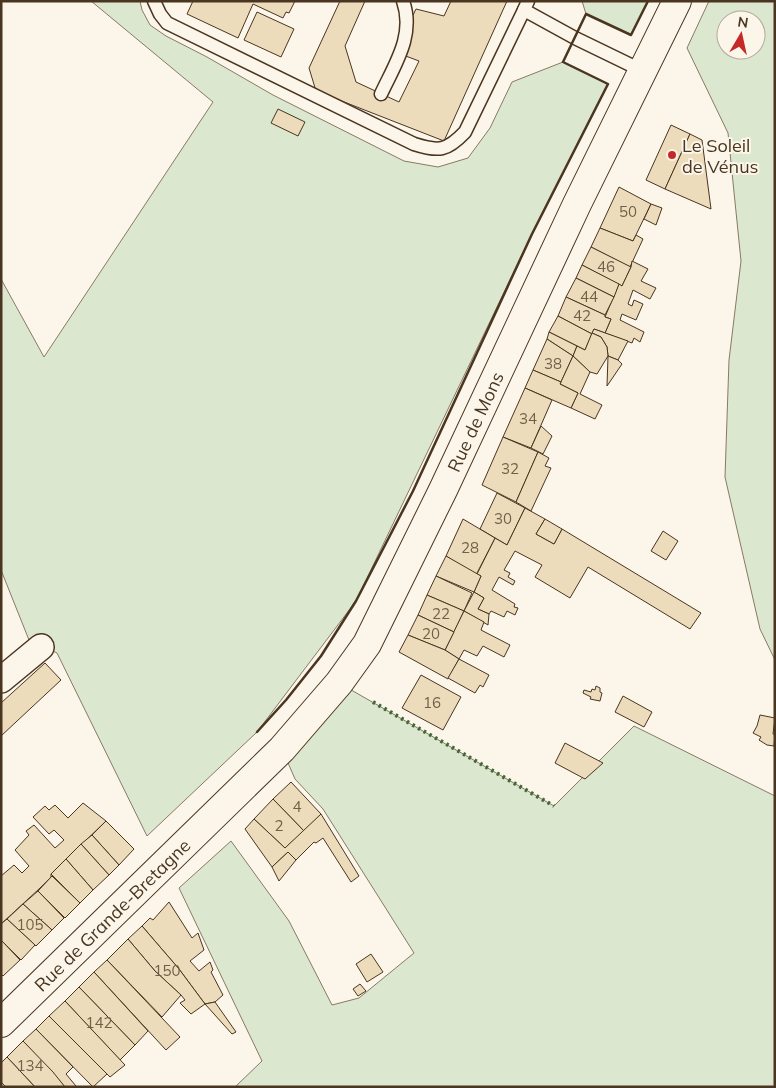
<svg xmlns="http://www.w3.org/2000/svg" width="776" height="1088" viewBox="0 0 776 1088" font-family="Mulish,sans-serif">
  <style>
    .green { fill: #dce7d0; stroke: #887966; fill-rule: evenodd }
    .building { fill: #ecdcbc; stroke: #4a3520 }
    .lines { fill: none; stroke-linecap: round; stroke-linejoin: round }
    .lane-casing { stroke: #4a3520; stroke-width: 15 }
    .street-casing { stroke: #4a3520; stroke-width: 28 }
    .secondary-casing { stroke: #4a3520; stroke-width: 30 }
    .lane { stroke: #fbf6e9; stroke-width: 12 }
    .street { stroke: #fbf6e9; stroke-width: 25 }
    .secondary { stroke: #fbf6e9; stroke-width: 28 }
    .hedge { stroke: #436837; stroke-width: 4; stroke-dasharray: 2.5 4; stroke-linecap: butt }
    .wall { stroke: #4a3520; stroke-width: 2.5 }
    .poi-dot { fill: #c62828; stroke: #fbf6e9; stroke-width: 2 }
    .labels { text-anchor: middle; dominant-baseline: central; stroke-width: 4; stroke-linejoin: round; paint-order: stroke }
    .number-label { font-size: 15px; fill: #725f47 }
    .poi-label { font-size: 18px; fill: #4a3520; stroke: #fbf6e9; text-anchor: start }
    .street-label { font-size: 18px; fill: #4a3520; stroke: #fbf6e9 }
  </style>
  <rect width="100%" height="100%" fill="#fbf6e9"/>
  <g class="green">
    <polygon points="91,1 140,1 142,10 150,25 166,36 207,57 273,95 404,161 438,167 468,158 490,128 512,82 563,62 608,84 532,234 356,601 257,732 147,836 57,653 29,640 1,570 1,279 44,357 213,102"/>
    <polygon points="582,1 648,1 631,35 586,14"/>
    <path d="M709,1H775V660L760,629L725,477L729,360L741,261L728,133L687,48ZM726,20H756V50H726Z"/>
    <polygon points="339,683 554,806 634,726 775,796 775,1087 235,1087 262,1061 179,888 231,841 289,921 332,1005 359,998 414,953 323,809 295,779 282,749"/>
  </g>
  <g class="building">
    <polygon points="193,1 295,1 289,13 286,12 283,18 253,4 238,38 187,14"/>
    <polygon points="340,1 365,1 345,46 356,82 399,102 419,61 395,52 416,9 444,16 451,1 507,1 444,141 316,91 309,68"/>
    <polygon points="257,12 294,29 281,57 244,40"/>
    <polygon points="278,109 305,122 298,136 271,123"/>
    <polygon points="671,125 690,134 665,189 646,180"/>
    <polygon points="690,134 702,140 711,209 665,189"/>
    <polygon points="619,187 651,204 633,241 600,228"/>
    <polygon points="651,204 662,208 656,225 644,219"/>
    <polygon points="600,228 633,241 636,235 643,239 630,267 591,247"/>
    <polygon points="591,247 631,267 622,286 582,265"/>
    <polygon points="632,261 648,269 641,281 656,288 650,299 633,290 628,304 632,306 634,300 643,304 636,320 622,314 620,320 644,332 640,342 634,338 632,343 605,333 611,319 605,317 619,284 622,286 631,267"/>
    <polygon points="582,265 619,284 614,297 576,278"/>
    <polygon points="576,278 614,297 605,315 566,297"/>
    <polygon points="566,297 605,315 605,317 611,319 605,333 594,329 592,334 558,316"/>
    <polygon points="558,316 592,334 585,350 549,332"/>
    <polygon points="594,329 628,341 618,360 608,356 607,347 601,337 592,333"/>
    <polygon points="549,332 577,346 573,356 547,339"/>
    <polygon points="592,333 601,337 607,347 608,356 597,374 590,372 573,356 577,346 585,350"/>
    <polygon points="547,339 573,356 561,382 533,370"/>
    <polygon points="573,356 590,372 580,394 602,405 595,419 571,408 578,393 560,384"/>
    <polygon points="608,356 618,360 622,364 607,386"/>
    <polygon points="533,370 561,382 560,384 578,393 571,408 525,388"/>
    <polygon points="525,388 552,400 531,448 503,437"/>
    <polygon points="541,426 552,436 543,454 531,448"/>
    <polygon points="503,437 538,452 516,502 482,485"/>
    <polygon points="538,452 549,458 545,466 551,468 531,511 516,502"/>
    <polygon points="497,493 525,508 507,545 480,529"/>
    <polygon points="525,508 545,519 536,534 554,544 562,529 701,613 690,629 588,567 570,598 535,577 542,565 515,551 504,570 510,573 508,577 515,581 513,585 499,577 492,590 515,604 514,607 518,608 515,615 507,611 504,617 491,611 489,614 478,609 484,598 474,592 481,576 477,574 495,538 507,545"/>
    <polygon points="463,519 495,538 476,575 446,556"/>
    <polygon points="545,519 562,529 554,544 536,534"/>
    <polygon points="663,531 678,541 666,560 651,551"/>
    <polygon points="446,556 481,576 474,592 436,576"/>
    <polygon points="436,576 472,593 464,611 427,595"/>
    <polygon points="474,592 484,598 478,609 489,614 488,625 464,611"/>
    <polygon points="427,595 464,611 454,632 418,615"/>
    <polygon points="464,611 484,622 481,630 510,645 504,657 483,646 477,656 464,650 459,659 445,650"/>
    <polygon points="418,615 454,632 445,650 408,635"/>
    <polygon points="408,635 445,650 459,659 448,679 399,652"/>
    <polygon points="459,659 489,675 483,687 480,685 475,693 448,678"/>
    <polygon points="45,663 61,680 1,736 1,703"/>
    <polygon points="421,675 461,697 443,730 402,708"/>
    <polygon points="596,686 600,688 600,692 602,693 600,701 590,699 591,697 583,693 584,690 591,692 592,689 595,690"/>
    <polygon points="623,696 652,712 644,727 615,712"/>
    <polygon points="760,715 775,718 773,734 775,735 774,746 767,745 759,740 761,737 753,733 757,726"/>
    <polygon points="565,743 603,763 585,779 555,763"/>
    <polygon points="291,782 321,814 304,831 273,799"/>
    <polygon points="273,799 304,831 285,848 254,819"/>
    <polygon points="83,803 106,821 51,874 51,877 39,889 1,924 1,876 14,865 22,873 29,866 15,850 29,835 26,831 34,825 55,848 64,840 54,830 49,834 33,817 45,806 49,810 55,805 68,818"/>
    <polygon points="321,814 359,876 351,882 323,838 316,843 314,842 296,860 288,852 272,867 245,829 254,819 285,848"/>
    <polygon points="106,821 134,849 119,865 92,835"/>
    <polygon points="92,835 119,865 109,875 81,844"/>
    <polygon points="81,844 109,875 93,890 66,859"/>
    <polygon points="288,852 296,860 279,881 272,867"/>
    <polygon points="66,859 93,890 80,903 51,874"/>
    <polygon points="52,876 80,903 65,918 38,891"/>
    <polygon points="38,891 64,918 52,930 23,904"/>
    <polygon points="169,902 192,938 198,933 204,950 190,961 199,971 210,962 213,970 211,972 223,995 215,1002 205,1004 179,969 142,926 150,918 153,920"/>
    <polygon points="23,904 52,930 36,946 7,919"/>
    <polygon points="7,919 35,945 21,960 1,940 1,924"/>
    <polygon points="142,926 179,969 205,1004 191,1014 180,1003 185,1000 181,995 155,971 128,939"/>
    <polygon points="128,939 155,971 181,995 162,1017 107,960"/>
    <polygon points="1,940 20,960 3,976 1,974"/>
    <polygon points="371,954 383,972 367,982 356,964"/>
    <polygon points="107,960 180,1037 166,1050 94,972"/>
    <polygon points="94,972 148,1031 135,1045 79,987"/>
    <polygon points="360,984 366,991 358,996 353,989"/>
    <polygon points="79,987 135,1045 120,1060 65,1001"/>
    <polygon points="65,1001 125,1065 110,1077 49,1016"/>
    <polygon points="215,1002 236,1032 232,1034 205,1004"/>
    <polygon points="49,1016 107,1074 93,1087 36,1029"/>
    <polygon points="36,1029 73,1067 66,1074 76,1086 75,1087 65,1087 23,1041"/>
    <polygon points="23,1041 53,1072 65,1087 35,1087 7,1057"/>
    <polygon points="7,1057 35,1087 6,1087 1,1082 1,1063"/>
  </g>
  <g class="lines">
    <g class="lane-casing">
      <g id="lane">
        <path d="M154,1L160,14L167,23L414,144C439,152 447,151 465,132L524,10"/>
        <polyline points="528,1 524,10 575,38 643,71"/>
        <path d="M381,94C395,64 415,35 403,1"/>
      </g>
    </g>
    <g class="street-casing">
      <polyline id="street" points="1,680 41,647"/>
    </g>
    <g class="secondary-casing">
      <g id="secondary">
        <path id="s1" d="M1,1023L282,749L339,683L367,644L443,490L577,204L677,1"/>
      </g>
    </g>
    <use href="#lane" class="lane"/>
    <use href="#street" class="street"/>
    <use href="#secondary" class="secondary"/>
    <polyline class="hedge" points="373,702 554,806"/>
    <polyline class="wall" points="257,732 286,700 321,656 356,601 413,491 532,234 608,84 563,62 586,14 631,35 648,1"/>
  </g>
  <circle class="poi-dot" cx="672" cy="155" r="5"/>
  <g class="labels">
    <g class="number-label">
      <text x="628" y="211">50</text>
      <text x="606" y="266">46</text>
      <text x="589" y="296">44</text>
      <text x="582" y="315">42</text>
      <text x="553" y="363">38</text>
      <text x="528" y="418">34</text>
      <text x="510" y="468">32</text>
      <text x="503" y="518">30</text>
      <text x="470" y="547">28</text>
      <text x="441" y="613">22</text>
      <text x="431" y="633">20</text>
      <text x="432" y="702">16</text>
      <text x="297" y="806">4</text>
      <text x="279" y="825">2</text>
      <text x="30" y="924">105</text>
      <text x="167" y="970">150</text>
      <text x="99" y="1022">142</text>
      <text x="30" y="1065">134</text>
    </g>
    <g class="poi-label">
      <text x="682" y="145">Le Soleil<tspan x="682" dy="21">de Vénus</tspan></text>
    </g>
    <g class="street-label">
      <text stroke="none"><textPath href="#s1" startOffset="775">Rue de Mons</textPath></text>
      <text stroke="none"><textPath href="#s1" startOffset="155">Rue de Grande-Bretagne</textPath></text>
    </g>
  </g>
  <rect width="776" height="1088" fill="none" stroke="#4a3520" stroke-width="5"/>
  <g transform="translate(741 35) rotate(9)"><circle r="24" fill="#fbf6e9" stroke="#b4a999"/>
  <path d="M0-4L9 19L0 12L-9 19Z" fill="#c62828"/>
  <text y="-8" font-size="14" font-weight="bold" text-anchor="middle" fill="#4a3520">N</text>
  </g>
</svg>
